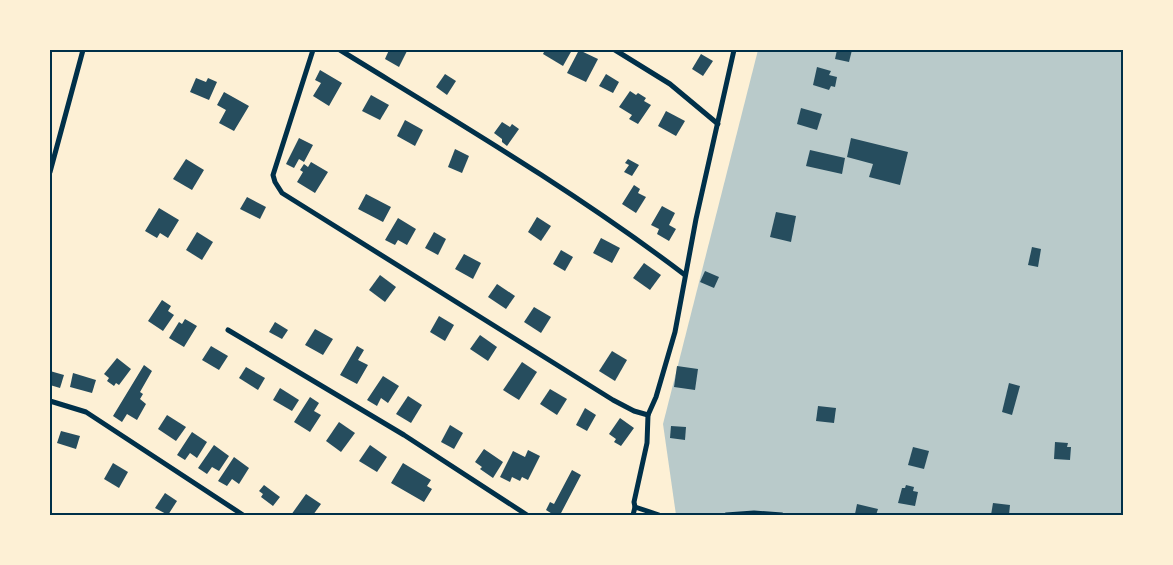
<svg xmlns="http://www.w3.org/2000/svg" width="1173" height="565" viewBox="0 0 1173 565" font-family="Mulish,sans-serif">
  <style>
    .green { fill: #b9caca }
    .building { fill: #264d5e }
    .lines { fill: none; stroke-linecap: round; stroke-linejoin: round }
    .minor { stroke: #003049; stroke-width: 5 }
    .neatline { fill: none; stroke: #003049; stroke-width: 2 }
  </style>
  <rect width="100%" height="100%" fill="#fdf0d5"/>
  <polygon class="green" points="758,50 1123,50 1123,515 676,515 663,424"/>
  <g class="building">
    <polygon points="389,50 407,51 399,67 385,59"/>
    <polygon points="545,50 572,50 563,66 543,54"/>
    <polygon points="579,50 598,59 586,82 567,73"/>
    <polygon points="837,50 852,50 849,62 835,59"/>
    <polygon points="701,54 713,61 703,76 692,69"/>
    <polygon points="817,67 831,71 829,75 837,77 835,87 831,86 829,90 813,85"/>
    <polygon points="320,70 342,83 329,106 313,96 321,83 315,80"/>
    <polygon points="445,74 456,81 447,95 436,87"/>
    <polygon points="606,74 619,82 613,93 599,86"/>
    <polygon points="196,78 206,82 208,78 217,82 209,100 190,92"/>
    <polygon points="630,91 636,95 638,93 646,98 644,101 651,105 638,124 629,119 632,115 619,107"/>
    <polygon points="224,92 249,106 234,131 219,123 226,110 217,105"/>
    <polygon points="371,95 389,105 380,120 362,111"/>
    <polygon points="801,108 822,114 817,130 797,124"/>
    <polygon points="666,111 685,121 676,136 658,126"/>
    <polygon points="405,120 423,130 415,146 397,136"/>
    <polygon points="502,122 510,127 512,124 519,129 507,146 502,142 502,139 494,133"/>
    <polygon points="299,138 313,145 304,162 299,159 294,168 286,164"/>
    <polygon points="851,138 908,152 900,185 869,177 873,164 847,157"/>
    <polygon points="455,149 469,156 462,173 448,167"/>
    <polygon points="810,150 845,158 842,174 806,166"/>
    <polygon points="186,159 204,170 192,190 173,179"/>
    <polygon points="628,159 639,165 632,176 624,172 629,165 625,163"/>
    <polygon points="311,162 328,172 315,193 297,182 303,172 300,170 304,164 308,167"/>
    <polygon points="634,185 640,189 638,193 646,197 636,213 622,204"/>
    <polygon points="366,194 391,207 383,222 358,209"/>
    <polygon points="247,197 266,207 260,219 240,209"/>
    <polygon points="662,206 675,213 669,225 676,229 669,241 657,234 659,229 651,225"/>
    <polygon points="159,208 179,220 168,238 160,233 157,238 145,231"/>
    <polygon points="776,212 796,216 791,242 770,237"/>
    <polygon points="537,217 551,226 541,241 528,232"/>
    <polygon points="398,218 416,229 407,245 398,240 395,245 385,240"/>
    <polygon points="197,232 213,242 202,260 186,250"/>
    <polygon points="434,232 446,239 438,255 425,248"/>
    <polygon points="601,238 620,248 612,263 593,253"/>
    <polygon points="1032,247 1041,249 1038,267 1028,265"/>
    <polygon points="561,250 573,257 565,271 553,264"/>
    <polygon points="464,254 481,263 473,279 455,269"/>
    <polygon points="644,263 661,275 650,290 633,278"/>
    <polygon points="705,271 719,277 714,288 700,282"/>
    <polygon points="380,275 396,287 385,302 369,290"/>
    <polygon points="497,284 515,296 506,309 488,297"/>
    <polygon points="162,300 171,306 168,311 174,315 163,331 148,321"/>
    <polygon points="534,307 551,317 541,333 524,322"/>
    <polygon points="439,316 454,325 445,341 430,332"/>
    <polygon points="185,319 197,326 184,347 169,338 179,322 182,324"/>
    <polygon points="275,322 288,330 282,339 269,332"/>
    <polygon points="315,329 333,339 323,355 305,345"/>
    <polygon points="480,335 497,347 488,361 470,349"/>
    <polygon points="211,346 228,356 219,370 202,360"/>
    <polygon points="357,346 364,350 358,360 368,365 357,384 340,375"/>
    <polygon points="612,351 627,360 615,381 599,371"/>
    <polygon points="117,358 131,369 119,385 116,383 114,386 107,381 109,378 104,374"/>
    <polygon points="522,362 537,372 519,400 503,390"/>
    <polygon points="144,365 152,371 140,392 143,394 140,399 146,404 137,420 127,414 122,422 113,416"/>
    <polygon points="677,366 698,369 695,390 674,387"/>
    <polygon points="246,367 265,378 258,390 239,378"/>
    <polygon points="50,371 64,375 60,388 50,385"/>
    <polygon points="73,373 96,380 92,393 70,387"/>
    <polygon points="383,376 399,386 388,403 381,398 377,406 367,400"/>
    <polygon points="1009,383 1020,386 1012,415 1002,412"/>
    <polygon points="280,388 299,400 292,411 273,400"/>
    <polygon points="550,389 567,399 557,415 540,404"/>
    <polygon points="408,396 422,405 411,423 396,414"/>
    <polygon points="310,397 319,403 314,411 321,415 310,432 294,422"/>
    <polygon points="818,406 836,408 834,423 816,421"/>
    <polygon points="585,408 596,415 587,431 576,425"/>
    <polygon points="167,415 186,427 176,441 158,429"/>
    <polygon points="620,418 634,428 621,446 614,442 616,439 609,434"/>
    <polygon points="339,422 355,433 341,452 326,441"/>
    <polygon points="450,425 463,433 454,449 441,442"/>
    <polygon points="671,426 686,427 685,440 670,438"/>
    <polygon points="61,431 80,436 76,449 57,443"/>
    <polygon points="192,432 207,442 197,458 190,453 185,460 177,455"/>
    <polygon points="1055,442 1068,443 1067,447 1071,447 1070,460 1054,459"/>
    <polygon points="214,445 229,456 219,471 212,467 207,474 198,468"/>
    <polygon points="370,445 387,457 377,472 359,461"/>
    <polygon points="913,447 929,451 924,469 908,465"/>
    <polygon points="484,449 503,462 493,478 480,469 482,467 475,462"/>
    <polygon points="528,450 540,456 528,480 522,477 520,481 512,477 510,482 500,477 513,451 525,457"/>
    <polygon points="234,457 249,468 239,484 232,479 227,486 218,481"/>
    <polygon points="113,463 128,472 119,488 104,479"/>
    <polygon points="403,463 431,480 427,486 432,489 424,502 391,483"/>
    <polygon points="572,470 581,475 560,515 554,515 546,510 550,502 554,504"/>
    <polygon points="264,485 280,497 273,506 261,497 263,494 259,491"/>
    <polygon points="906,485 914,487 913,491 918,492 915,506 898,503 902,488 905,488"/>
    <polygon points="165,493 177,501 168,515 155,508"/>
    <polygon points="306,494 321,504 313,515 291,515"/>
    <polygon points="993,503 1010,505 1009,515 991,515"/>
    <polygon points="857,504 878,509 876,515 855,514"/>
  </g>
  <g class="lines">
    <g class="minor">
      <polyline points="313,50 273,175 275,182 282,193 613,400 634,411 648,415"/>
      <path d="M340,50C457,122 576,192 685,275"/>
      <polyline points="615,50 670,84 718,124"/>
      <polyline points="50,172 83,50"/>
      <polyline points="228,330 404,435 527,515"/>
      <polyline points="50,401 86,412 243,515"/>
      <polyline points="635,507 634,502 647,443 648,415 656,397 675,332 696,219 734,50"/>
      <polyline points="633,515 635,507 659,515"/>
      <polyline points="726,515 754,513 782,515"/>
    </g>
  </g>
  <rect width="1173" height="565" fill="none" stroke="#fdf0d5" stroke-width="102"/>
  <rect x="51" y="51" width="1071" height="463" class="neatline"/>
</svg>
